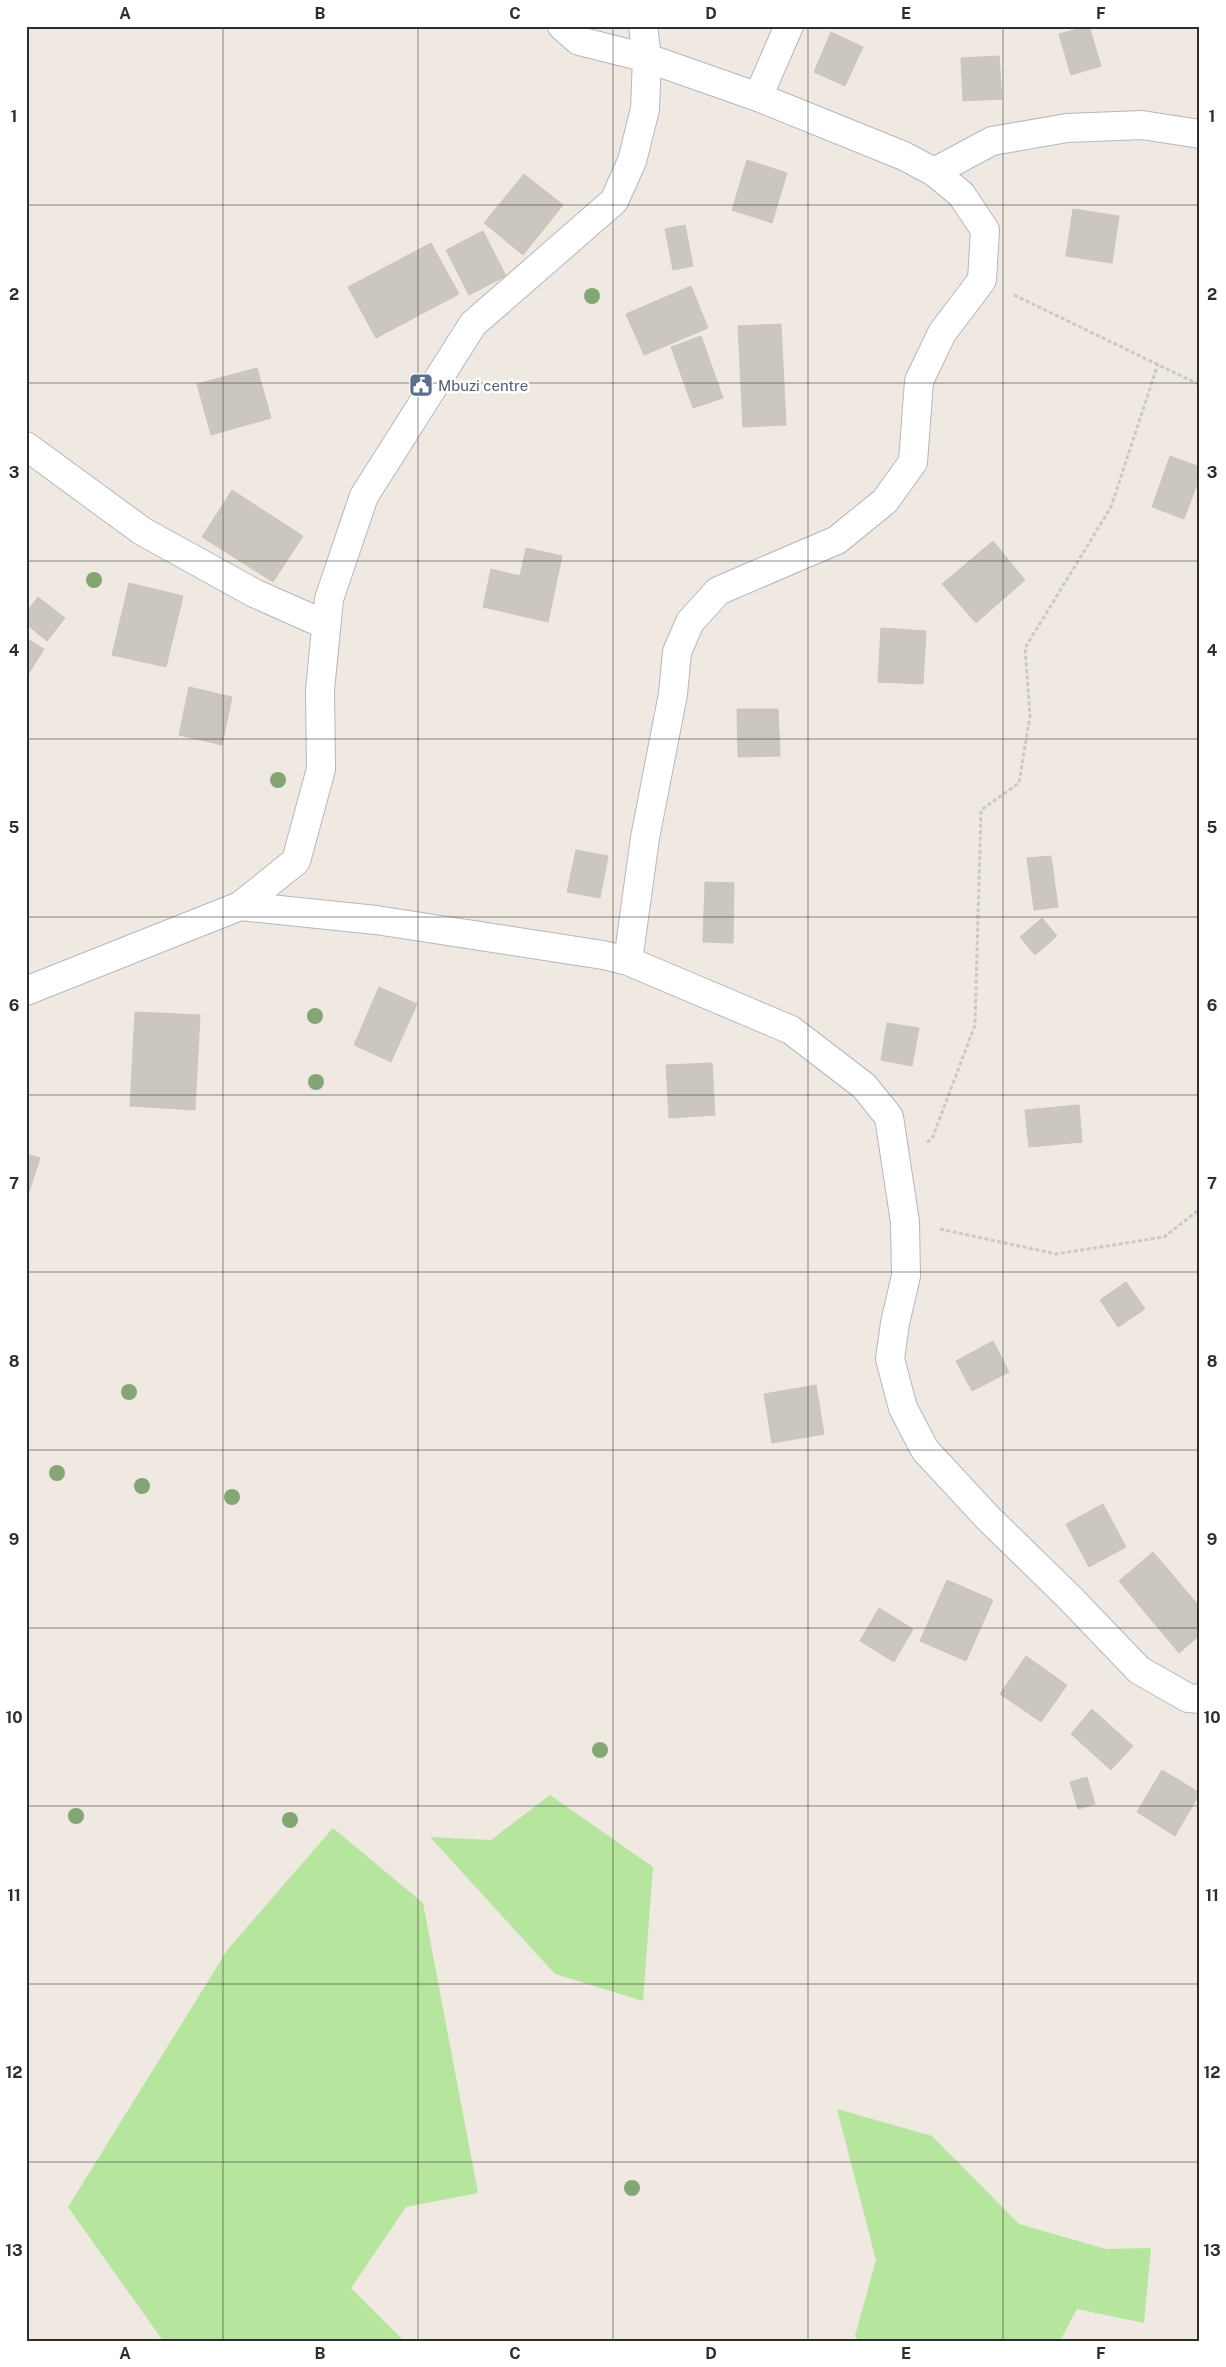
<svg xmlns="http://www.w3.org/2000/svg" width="1226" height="2367" viewBox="0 0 1226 2367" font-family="'Public Sans',sans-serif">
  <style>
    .green { fill: #b6e59e }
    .building { fill: #cbc7bf; stroke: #cbc5ba }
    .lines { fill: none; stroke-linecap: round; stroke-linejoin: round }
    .minor-casing { stroke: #b4b7c1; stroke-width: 30 }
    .path { stroke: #c9c9c9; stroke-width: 3; stroke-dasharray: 4 2.5; stroke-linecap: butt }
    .minor { stroke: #fff; stroke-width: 28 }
    .tree { fill: #84a574 }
    .grid { fill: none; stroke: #2e2e2e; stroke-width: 1; stroke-opacity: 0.55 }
    .labels { text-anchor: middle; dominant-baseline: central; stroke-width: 5; stroke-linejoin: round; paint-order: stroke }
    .service-label { font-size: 15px; fill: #4e5e75; stroke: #fff; text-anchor: start }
    .neatline { fill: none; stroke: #2e2e2e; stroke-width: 2 }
    .grid-label { font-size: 16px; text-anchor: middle; font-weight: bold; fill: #2e2e2e }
  </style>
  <rect width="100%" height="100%" fill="#efe9e1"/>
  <g class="green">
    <polygon points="550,1795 653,1867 643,2001 555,1974 430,1837 491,1840"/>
    <polygon points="333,1828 423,1903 478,2193 406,2207 351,2288 404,2341 163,2341 68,2207 228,1949"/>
    <polygon points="837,2109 932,2136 1019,2224 1106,2249 1151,2248 1144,2323 1077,2309 1060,2341 859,2341 855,2336 876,2260"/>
  </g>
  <g class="building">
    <polygon points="1089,26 1101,66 1071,75 1059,34"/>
    <polygon points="831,32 863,47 845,86 814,72"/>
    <polygon points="999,56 1002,99 963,101 961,58"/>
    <polygon points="747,160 787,173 772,223 732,210"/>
    <polygon points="524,174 563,205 523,255 484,223"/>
    <polygon points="1073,209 1119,216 1112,263 1066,256"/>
    <polygon points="685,225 693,266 673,270 665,229"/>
    <polygon points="483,231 506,276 469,295 446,250"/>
    <polygon points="431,243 459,294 376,338 348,287"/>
    <polygon points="691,286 708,328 644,355 626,314"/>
    <polygon points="781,324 786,425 743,427 738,326"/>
    <polygon points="701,336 723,398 693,408 671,347"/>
    <polygon points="257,368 271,418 211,435 197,384"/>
    <polygon points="1170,456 1200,467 1200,476 1184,519 1152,507"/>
    <polygon points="232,490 303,536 273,582 202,537"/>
    <polygon points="993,541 1025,580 976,623 942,584"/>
    <polygon points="526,548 562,556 548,622 483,607 491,569 520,576"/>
    <polygon points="129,583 183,596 166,667 112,655"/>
    <polygon points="38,597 65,618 47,641 26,624 26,613"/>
    <polygon points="881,628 926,631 923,684 878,682"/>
    <polygon points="26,638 44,649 26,678"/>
    <polygon points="189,687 232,697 222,745 179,735"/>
    <polygon points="737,709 778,709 780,756 738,757"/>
    <polygon points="576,850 608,856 600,898 567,892"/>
    <polygon points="1051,856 1058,907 1034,910 1027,858"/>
    <polygon points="705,882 734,883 733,943 703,942"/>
    <polygon points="1042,918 1057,936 1035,955 1020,937"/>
    <polygon points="379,987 417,1004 391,1062 354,1045"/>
    <polygon points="135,1012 200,1015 195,1110 130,1106"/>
    <polygon points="887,1023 919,1028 912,1066 881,1060"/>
    <polygon points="712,1063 715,1115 669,1118 666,1065"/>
    <polygon points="1079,1105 1082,1142 1029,1147 1025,1110"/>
    <polygon points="26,1154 40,1158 26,1201"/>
    <polygon points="1126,1282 1145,1309 1118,1327 1100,1300"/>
    <polygon points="993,1341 1009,1372 972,1391 956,1361"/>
    <polygon points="816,1385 824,1434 772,1443 764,1394"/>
    <polygon points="1103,1504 1126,1547 1089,1567 1066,1524"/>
    <polygon points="1153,1552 1200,1607 1200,1635 1179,1653 1119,1581"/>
    <polygon points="947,1580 993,1600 966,1661 920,1641"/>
    <polygon points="879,1608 913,1629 894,1662 860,1641"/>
    <polygon points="1026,1656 1067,1685 1041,1722 1000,1694"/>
    <polygon points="1092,1709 1133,1746 1111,1770 1071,1734"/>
    <polygon points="1162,1770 1200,1793 1175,1836 1137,1812"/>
    <polygon points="1087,1777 1095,1804 1078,1809 1070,1782"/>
  </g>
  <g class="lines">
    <g class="minor-casing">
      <g id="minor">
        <polyline points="562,26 579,41 647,58 758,97 904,156 934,172 961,194 985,230 982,280 942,333 919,381 913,462 885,501 837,540 718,591 690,622 677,652 673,694 645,838 628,961"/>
        <polyline points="758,97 789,26"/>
        <polyline points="934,172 992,141 1067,128 1142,125 1200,134"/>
        <polyline points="26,446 142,531 254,593 326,625"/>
        <polyline points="240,906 376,920 603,955 628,961 791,1030 864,1086 889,1117 905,1222 906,1276 895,1323 890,1359 903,1408 925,1450 988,1518 1069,1597 1139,1670 1188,1698 1200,1699"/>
        <polyline points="26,991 240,906 296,861 321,769 320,690 329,599 364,496 473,324 614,201 632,161 645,109 647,58 643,26"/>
      </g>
    </g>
    <g class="path">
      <polyline points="1014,295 1200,385"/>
      <polyline points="927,1142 932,1139 975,1025 981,810 1019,783 1030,716 1025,648 1111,507 1158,364"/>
      <polyline points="940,1229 1056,1254 1164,1237 1200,1209"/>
    </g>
    <use href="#minor" class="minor"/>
  </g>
  <g class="tree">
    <circle cx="592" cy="296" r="8"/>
    <circle cx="94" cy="580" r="8"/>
    <circle cx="278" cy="780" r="8"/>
    <circle cx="315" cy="1016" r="8"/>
    <circle cx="316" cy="1082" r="8"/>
    <circle cx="129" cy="1392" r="8"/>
    <circle cx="57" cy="1473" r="8"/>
    <circle cx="142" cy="1486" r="8"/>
    <circle cx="232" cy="1497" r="8"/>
    <circle cx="600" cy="1750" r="8"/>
    <circle cx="76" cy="1816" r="8"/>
    <circle cx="290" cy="1820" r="8"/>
    <circle cx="632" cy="2188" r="8"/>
  </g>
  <path class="grid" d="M223,26V2341M418,26V2341M613,26V2341M808,26V2341M1003,26V2341M26,205H1200M26,383H1200M26,561H1200M26,739H1200M26,917H1200M26,1095H1200M26,1272H1200M26,1450H1200M26,1628H1200M26,1806H1200M26,1984H1200M26,2162H1200"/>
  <defs>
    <g id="civic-square" transform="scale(1.25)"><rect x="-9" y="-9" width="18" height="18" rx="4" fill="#5c6f8a" stroke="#fff"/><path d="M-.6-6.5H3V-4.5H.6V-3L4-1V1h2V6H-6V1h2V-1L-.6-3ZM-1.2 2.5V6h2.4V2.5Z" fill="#fff"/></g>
  </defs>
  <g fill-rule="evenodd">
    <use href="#civic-square" x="421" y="385"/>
  </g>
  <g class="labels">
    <g class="service-label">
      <text x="438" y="385">Mbuzi centre</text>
    </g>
  </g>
  <rect width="1226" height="2367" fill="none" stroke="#ffffff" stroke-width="55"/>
  <rect x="28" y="28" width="1170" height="2312" class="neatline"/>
  <g class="grid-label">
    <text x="125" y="19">A</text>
    <text x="320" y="19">B</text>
    <text x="515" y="19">C</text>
    <text x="711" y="19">D</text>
    <text x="906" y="19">E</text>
    <text x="1101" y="19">F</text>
    <text x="14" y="122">1</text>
    <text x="1212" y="122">1</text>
    <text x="14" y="300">2</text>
    <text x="1212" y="300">2</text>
    <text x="14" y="478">3</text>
    <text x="1212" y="478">3</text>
    <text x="14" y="656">4</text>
    <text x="1212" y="656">4</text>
    <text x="14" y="833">5</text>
    <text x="1212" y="833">5</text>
    <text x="14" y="1011">6</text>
    <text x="1212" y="1011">6</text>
    <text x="14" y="1189">7</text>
    <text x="1212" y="1189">7</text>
    <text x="14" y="1367">8</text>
    <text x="1212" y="1367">8</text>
    <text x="14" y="1545">9</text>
    <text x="1212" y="1545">9</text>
    <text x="14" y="1723">10</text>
    <text x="1212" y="1723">10</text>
    <text x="14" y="1901">11</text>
    <text x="1212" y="1901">11</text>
    <text x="14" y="2078">12</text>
    <text x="1212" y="2078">12</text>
    <text x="14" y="2256">13</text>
    <text x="1212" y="2256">13</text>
    <text x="125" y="2359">A</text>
    <text x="320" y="2359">B</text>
    <text x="515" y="2359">C</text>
    <text x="711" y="2359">D</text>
    <text x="906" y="2359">E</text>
    <text x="1101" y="2359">F</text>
  </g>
</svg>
